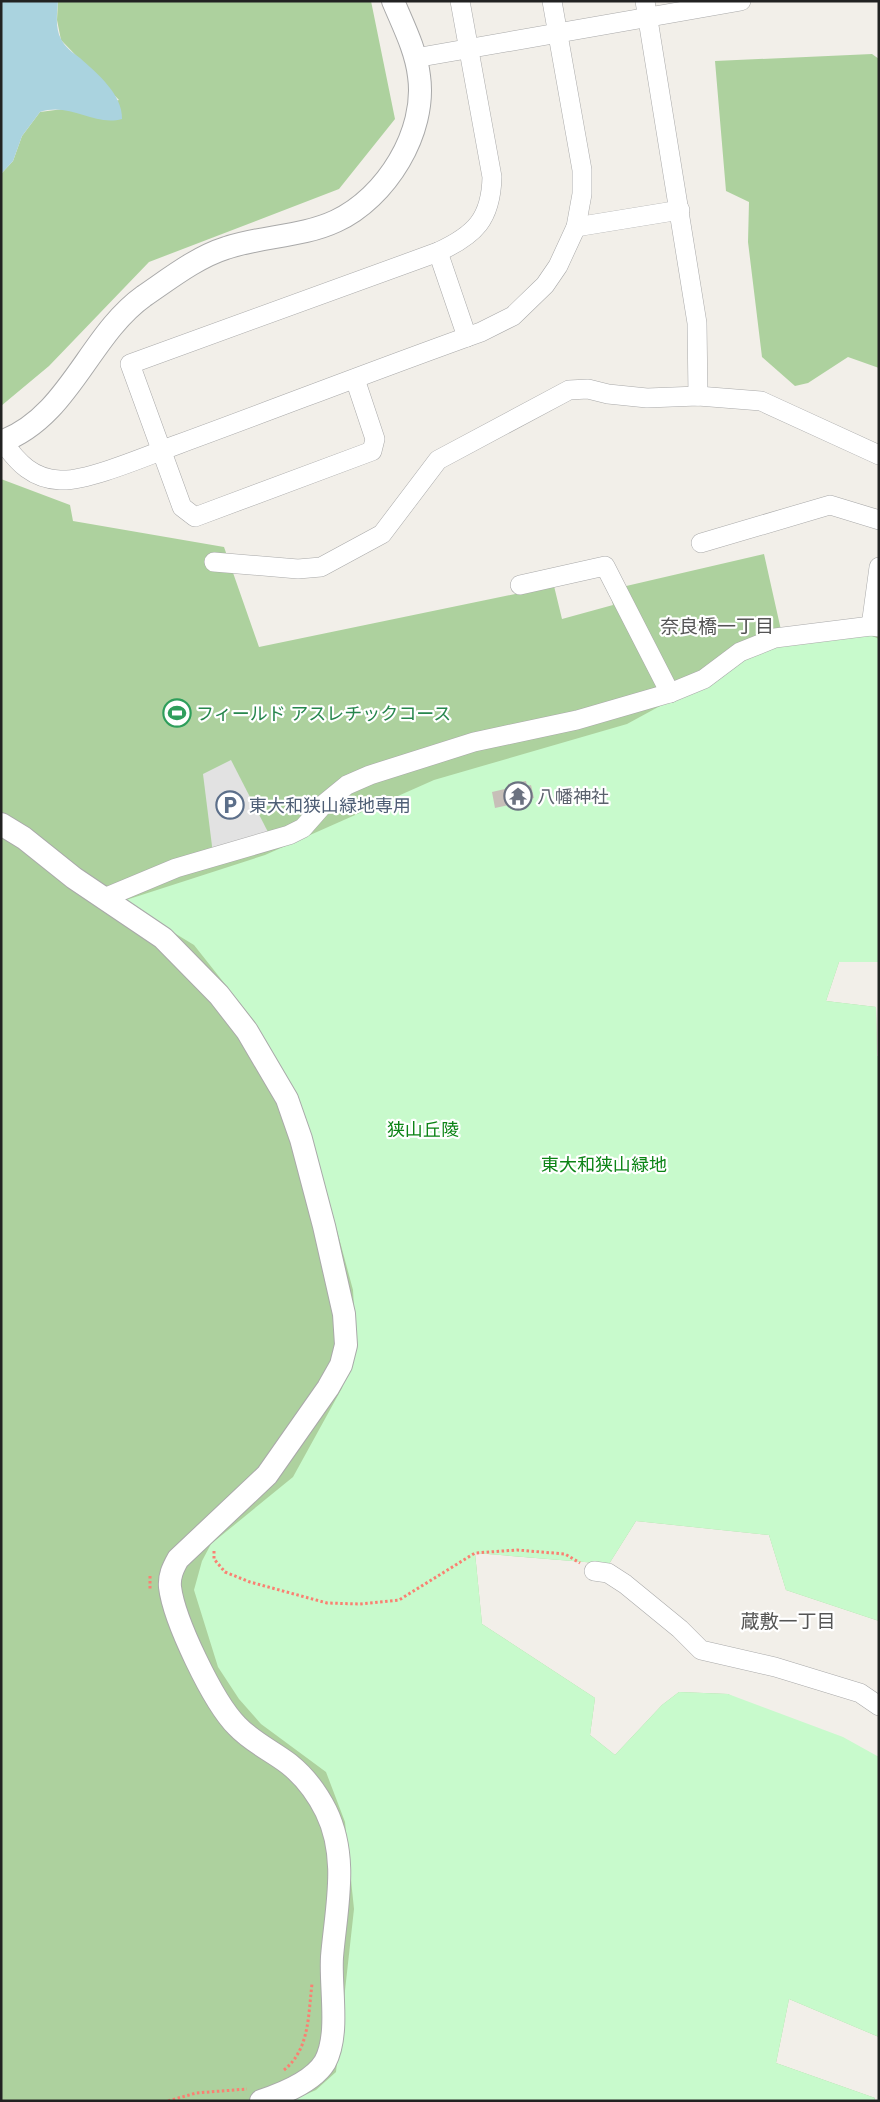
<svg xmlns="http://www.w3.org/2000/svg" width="880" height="2102" viewBox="0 0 880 2102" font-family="'Space Grotesk','Noto Sans JP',sans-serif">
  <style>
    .forest { fill: #add19e }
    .park { fill: #c8facc }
    .parking { fill: #e2e2e2 }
    .water { fill: #aad3df }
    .building { fill: #c7bfb8 }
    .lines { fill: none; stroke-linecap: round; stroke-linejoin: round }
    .minor-casing { stroke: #a9a9a9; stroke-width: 20 }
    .tertiary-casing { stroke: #a9a9a9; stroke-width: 24 }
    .path { stroke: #fa8072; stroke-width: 3; stroke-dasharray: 2.5 2.5; stroke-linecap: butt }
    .minor { stroke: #fff; stroke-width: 19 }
    .tertiary { stroke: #fff; stroke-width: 22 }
    .labels { text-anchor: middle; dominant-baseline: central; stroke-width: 4.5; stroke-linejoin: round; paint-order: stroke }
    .leisure-label { font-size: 18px; fill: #27864d; stroke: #fff; text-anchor: start }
    .worship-label { font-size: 18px; fill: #5b616d; stroke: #fff; text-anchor: start }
    .service-label { font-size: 18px; fill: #4e5e75; stroke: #fff; text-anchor: start }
    .park-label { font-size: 18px; fill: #0c8416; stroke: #fff }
    .neighbourhood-label { font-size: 19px; fill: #555; stroke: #fff }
  </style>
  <rect width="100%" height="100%" fill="#f2efe9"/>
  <g class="forest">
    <polygon points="58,1 371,1 395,119 339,189 149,262 49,366 1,406 1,174 13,161 22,136 40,112 63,109 77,112 119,100 61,40 57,20"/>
    <polygon points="872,54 879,59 879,368 848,357 808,383 795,386 762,357 748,242 749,202 726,191 715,61"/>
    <polygon points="1,479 70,505 73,521 224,547 259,647 554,586 562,619 613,605 609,590 764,554 783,639 879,633 879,962 839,962 826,1001 876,1007 877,1056 879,1056 879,1621 786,1590 769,1535 636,1521 609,1564 475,1553 482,1624 595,1698 590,1735 615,1755 662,1705 679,1692 728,1694 799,1735 879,1757 879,2037 789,1999 776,2063 875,2098 874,2101 1,2101"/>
  </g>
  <polygon class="park" points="854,628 879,639 879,962 839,962 826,1001 876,1007 877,1056 879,1056 879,1621 786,1590 769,1535 636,1521 609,1564 475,1553 482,1624 595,1698 590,1735 615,1755 662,1705 679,1692 728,1694 843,1737 879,1757 879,2037 789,1999 776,2063 875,2098 874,2101 291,2101 316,2090 336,2072 354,1909 345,1822 326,1772 261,1724 239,1699 218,1667 194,1590 202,1561 211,1544 293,1477 342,1388 356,1344 353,1290 314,1145 294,1094 255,1022 194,945 148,917 126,900 265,855 434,780 627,724 706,681 741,654"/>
  <polygon class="parking" points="231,760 270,836 213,854 203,774"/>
  <path class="water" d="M1,1H58C57,13 55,28 61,39C65,47 73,53 80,58C97,73 123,95 122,119C94,127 71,102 40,112L22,136L13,161L1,174Z"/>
  <polygon class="building" points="526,781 527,786 531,785 534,798 529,799 530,804 513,807 513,804 495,808 492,792 509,788 508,784"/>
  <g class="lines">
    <g class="minor-casing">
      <g id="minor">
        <polyline points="645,1 697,323 698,396"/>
        <polyline points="415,58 741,1"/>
        <polyline points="576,227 680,210"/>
        <polyline points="438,252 467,337"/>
        <path d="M355,379L375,439L372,451L195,517L182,507L130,364L438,252C475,235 491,219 492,177L460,1"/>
        <path d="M3,442C18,463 33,479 60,480C87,482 151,454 179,444C280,407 380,368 481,332L513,316L545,285L558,266L576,227L582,194V170L552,1"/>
        <polyline points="701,543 830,505 879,520"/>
        <polyline points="214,562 298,569 321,567 382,534 438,460 569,390 588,389 608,394 647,398 698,396 761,401 879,455"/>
        <polyline points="520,585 605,566 670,693"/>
        <polyline points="871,626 879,567"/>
        <polyline points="104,898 176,868 289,835 303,828 325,803 347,785 370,775 474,742 577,720 670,693 704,679 740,652 775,638 871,626 879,627"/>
        <polyline points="594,1571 608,1573 625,1584 680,1629 701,1650 775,1667 860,1693 879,1706"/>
      </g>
    </g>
    <g class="tertiary-casing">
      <g id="tertiary">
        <path d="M1,442C70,416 88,336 144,296C169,279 197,257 226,248C261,236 302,237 336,221C386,198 427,132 419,76C416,50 403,25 393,1"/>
        <path d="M1,824L24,838L74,878L163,938L219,995L247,1031L287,1099L301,1139L324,1226L344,1314L346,1345L341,1365L328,1388L267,1475L178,1559C173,1568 169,1576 170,1587C174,1620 213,1702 237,1726C252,1742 272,1751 289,1764C304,1776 317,1793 326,1811C349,1858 336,1908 332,1957C330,1988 340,2034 325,2062C313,2082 282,2094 261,2101"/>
      </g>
    </g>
    <g class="path">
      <polyline points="214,1551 214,1559 225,1572 250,1582 327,1603 360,1604 399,1600 475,1553 517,1550 565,1554 580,1563"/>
      <polyline points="150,1576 150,1590"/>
      <path d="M284,2070C310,2049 308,2015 312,1984"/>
      <polyline points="168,2101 196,2093 247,2089"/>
    </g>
    <use href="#minor" class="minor"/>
    <use href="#tertiary" class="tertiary"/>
  </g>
  <defs>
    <g id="stadium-ring" transform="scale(1.4375)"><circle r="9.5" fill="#fff" stroke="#2e9e5b" stroke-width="1.5"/><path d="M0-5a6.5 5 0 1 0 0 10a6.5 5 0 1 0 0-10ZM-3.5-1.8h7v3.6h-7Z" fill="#2e9e5b"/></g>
    <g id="temple-ring" transform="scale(1.4375)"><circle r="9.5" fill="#fff" stroke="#6b7280" stroke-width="1.5"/><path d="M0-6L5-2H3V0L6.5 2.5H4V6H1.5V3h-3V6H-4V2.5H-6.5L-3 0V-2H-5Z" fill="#6b7280"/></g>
    <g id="parking-ring" transform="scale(1.4375)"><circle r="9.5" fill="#fff" stroke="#5c6f8a" stroke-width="1.5"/><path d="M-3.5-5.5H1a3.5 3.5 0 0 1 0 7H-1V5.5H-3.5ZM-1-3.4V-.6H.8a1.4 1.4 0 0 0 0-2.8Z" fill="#5c6f8a"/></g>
  </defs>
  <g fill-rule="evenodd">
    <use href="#stadium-ring" x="177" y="713"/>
    <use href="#temple-ring" x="518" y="796"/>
    <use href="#parking-ring" x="230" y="805"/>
  </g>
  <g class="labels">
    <g class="leisure-label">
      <text x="196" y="713">フィールド アスレチックコース</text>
    </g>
    <g class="worship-label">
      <text x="537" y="796">八幡神社</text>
    </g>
    <g class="service-label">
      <text x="249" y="805">東大和狭山緑地専用</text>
    </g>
    <g class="park-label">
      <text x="423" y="1129">狭山丘陵</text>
      <text x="604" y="1164">東大和狭山緑地</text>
    </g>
    <g class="neighbourhood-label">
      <text x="717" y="626">奈良橋一丁目</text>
      <text x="788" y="1621">蔵敷一丁目</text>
    </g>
  </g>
  <rect width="880" height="2102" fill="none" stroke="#222222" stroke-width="5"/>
</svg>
